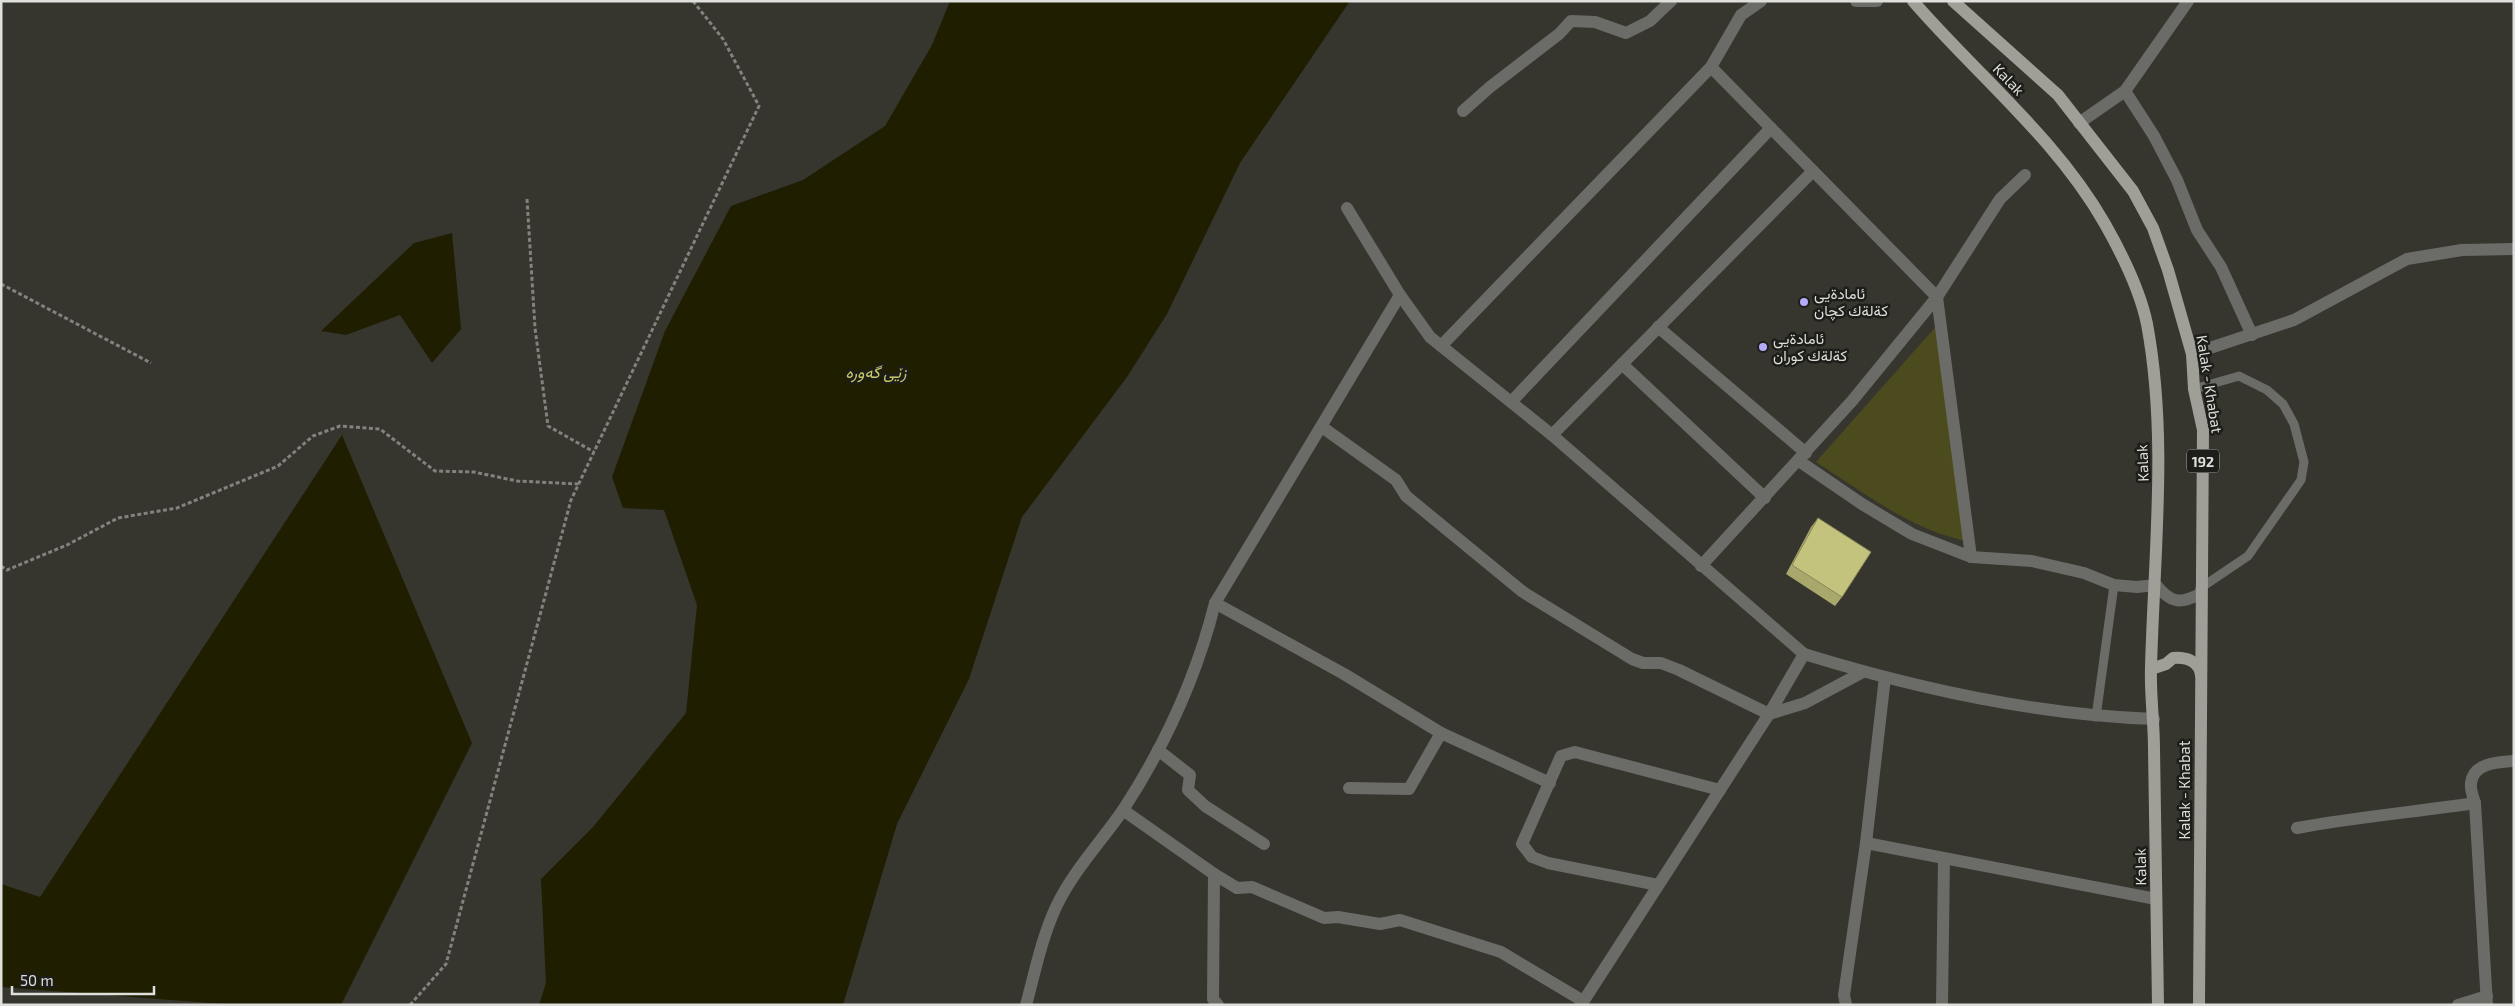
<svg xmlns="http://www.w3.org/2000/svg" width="2515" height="1006" viewBox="0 0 2515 1006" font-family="'Exo 2',Vazirmatn,sans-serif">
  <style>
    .green { fill: #4b4b1d }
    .water { fill: #1f1e00 }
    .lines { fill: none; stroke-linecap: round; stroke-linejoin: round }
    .path { stroke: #83837d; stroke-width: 3; stroke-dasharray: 4 2.5; stroke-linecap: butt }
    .lane { stroke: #6b6b68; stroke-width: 9 }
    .street { stroke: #6b6b68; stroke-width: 12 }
    .primary { stroke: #9f9f98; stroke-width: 12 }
    .wall { fill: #a8a86c }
    .building { fill: #c3c37e; stroke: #888858 }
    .poi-dot { fill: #b4acf9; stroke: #1d1d1a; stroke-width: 2 }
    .labels { text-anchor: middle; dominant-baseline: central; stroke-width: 5; stroke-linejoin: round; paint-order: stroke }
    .shield { fill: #1d1d1a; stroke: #a5a5a1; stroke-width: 1 }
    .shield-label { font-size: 14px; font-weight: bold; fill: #dfdfdb }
    .street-label { font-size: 15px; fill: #dfdfdb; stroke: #1d1d1a }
    .poi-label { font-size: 15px; fill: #dfdfdb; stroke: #1d1d1a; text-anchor: start }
    .water-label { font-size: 16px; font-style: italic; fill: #c9c867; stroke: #1d1d1a }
  </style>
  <rect width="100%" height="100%" fill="#36362f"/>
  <path class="green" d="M1939,323L1969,542C1955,538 1941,535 1928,529C1888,512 1853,486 1816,462Z"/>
  <g class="water">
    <polygon points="950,1 1350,1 1240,163 1167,314 1127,377 1022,517 969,679 897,824 843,1005 539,1005 546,983 541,879 593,827 686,713 697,605 664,510 623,508 612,477 665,331 731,206 803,180 885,126 932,45"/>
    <polygon points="452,233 461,329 432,363 400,315 346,335 321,331 414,243"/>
    <polygon points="342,435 472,743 341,1005 237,1005 1,987 1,884 40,897"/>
  </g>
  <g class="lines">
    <g class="path">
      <polyline points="527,199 535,328 548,426 594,452"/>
      <polyline points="1,284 151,363"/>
      <polyline points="1,566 7,570 67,545 118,518 177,508 278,466 313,436 340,426 380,429 435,471 474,472 517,481 578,484"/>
      <polyline points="410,1005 446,964 571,500 759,106 723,39 693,1"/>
    </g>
    <g class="lane">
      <polyline points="2194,389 2239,376 2267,390 2283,404 2294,424 2304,462 2301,480 2248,556 2202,587"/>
      <polyline points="2096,717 2114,585"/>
    </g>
    <g class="street">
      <polyline points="1856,1 1877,1"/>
      <polyline points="1711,67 1937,297 1971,557"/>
      <polyline points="2125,91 2154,136 2177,180 2197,230 2221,267 2252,335"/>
      <polyline points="1463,111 1490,87 1559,34 1571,21 1595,22 1626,33 1650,21 1671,1"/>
      <polyline points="2079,123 2125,91 2188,1"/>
      <polyline points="1347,208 1400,295 1430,337 1552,435 1804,654"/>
      <polyline points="1658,327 1806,453"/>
      <polyline points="1441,346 1711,67 1741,15 1761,1"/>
      <polyline points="2192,354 2294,320 2407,259 2462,250 2514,249"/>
      <polyline points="1622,364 1765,498"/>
      <polyline points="1511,402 1771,128"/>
      <polyline points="1322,427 1396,480 1406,496 1523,592 1632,659 1643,663 1661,663 1679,670 1769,714 1805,703 1863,672"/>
      <polyline points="1552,435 1813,171"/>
      <path d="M1799,461L1862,504L1912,534L1971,557L2032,561L2084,573L2114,585L2137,587L2156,585C2170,602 2179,605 2200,594L2202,587"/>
      <polyline points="1701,566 1852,401 1937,297 2000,199 2025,175"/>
      <polyline points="1215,603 1344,674 1441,733 1550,783"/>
      <polyline points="1158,750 1190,775 1188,790 1205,806 1264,844"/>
      <polyline points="1349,788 1409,789 1441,733"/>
      <polyline points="1123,810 1214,874 1213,999 1218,1005"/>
      <path d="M2297,828C2356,817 2415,812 2475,803"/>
      <polyline points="1866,843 2156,899"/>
      <polyline points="1214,874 1237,888 1252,887 1324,918 1338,917 1380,924 1400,920 1501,952 1583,1001"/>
      <polyline points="1658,885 1548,863 1532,857 1522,844 1561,756 1575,752 1590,756 1720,790"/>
      <path d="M1026,1005C1035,972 1042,937 1056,907C1073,871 1101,842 1123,810C1164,747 1197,675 1215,603L1400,295"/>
      <path d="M1581,1005L1769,714L1804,654C1918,689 2035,715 2154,719"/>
      <polyline points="1846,1005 1844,995 1866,843 1885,677"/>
      <polyline points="1942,1005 1944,859"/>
      <polyline points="2458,1005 2487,996"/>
      <path d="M2487,1005L2475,803C2473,797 2470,789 2471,783C2473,763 2498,762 2514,761"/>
    </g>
    <g class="primary">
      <path d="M1913,1C1977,75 2056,138 2105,224C2122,254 2140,290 2147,324C2168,437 2154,553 2151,667C2150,694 2154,721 2154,749C2155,834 2156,919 2158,1005"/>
      <polyline points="1953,1 2058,95 2133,191 2153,228 2168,270 2192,354 2194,389 2203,430 2199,1005"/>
      <path d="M2151,669L2166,664L2173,658C2186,657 2199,661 2201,675"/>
    </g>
  </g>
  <polygon class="wall" points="1818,518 1842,597 1835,606 1786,574 1811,527"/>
  <polygon class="building" points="1818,518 1871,552 1842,597 1792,565"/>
  <g class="poi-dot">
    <circle cx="1804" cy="302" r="5"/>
    <circle cx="1763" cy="347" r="5"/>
  </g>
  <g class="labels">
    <rect class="shield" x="2187" y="449.5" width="32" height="23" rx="4"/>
    <g class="shield-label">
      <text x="2203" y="461">192</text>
    </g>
    <g class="street-label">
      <text transform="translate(2009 79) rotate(46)">Kalak</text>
      <text transform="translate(2210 384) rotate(81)">Kalak - Khabat</text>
      <text transform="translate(2142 463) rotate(-92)">Kalak</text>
      <text transform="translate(2184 790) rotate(-90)">Kalak - Khabat</text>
      <text transform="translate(2140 867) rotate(-91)">Kalak</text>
    </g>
    <g class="poi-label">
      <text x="1814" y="293">ئامادةيى<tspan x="1814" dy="17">كةلةك كچان</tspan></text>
      <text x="1773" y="338">ئامادةيى<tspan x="1773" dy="17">كةلةك كوران</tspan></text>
    </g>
    <g class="water-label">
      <text x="876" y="371">زێی گەورە</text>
    </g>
  </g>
  <rect width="2515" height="1006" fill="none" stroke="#dfdfdb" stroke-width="5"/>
  <path d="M12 986v8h142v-8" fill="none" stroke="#dfdfdb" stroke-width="2.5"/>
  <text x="20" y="986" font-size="15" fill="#dfdfdb" stroke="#1d1d1a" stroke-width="4" paint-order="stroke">50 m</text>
</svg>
